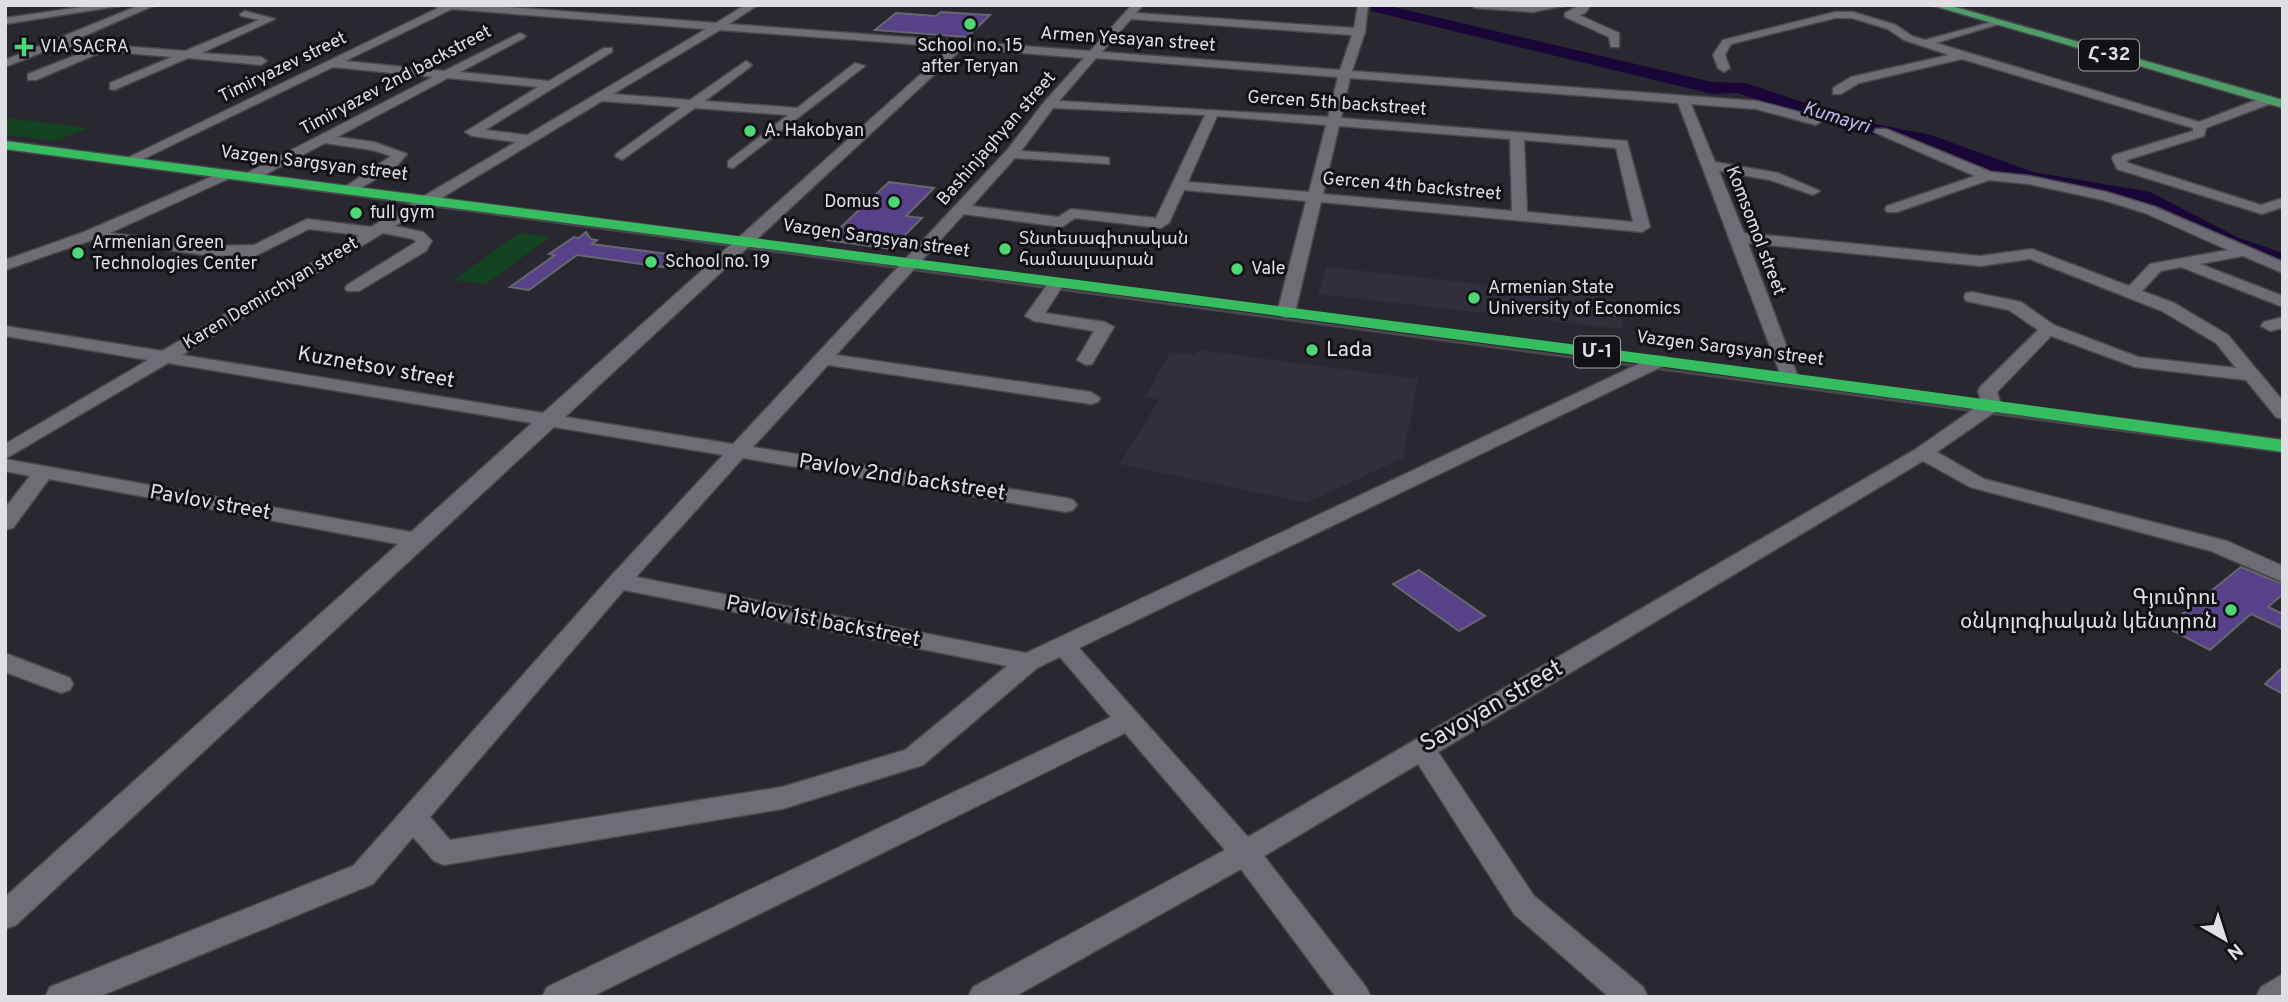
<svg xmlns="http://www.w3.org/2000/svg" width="2288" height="1002" viewBox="0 0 2288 1002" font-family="Overpass,'Noto Sans Armenian',sans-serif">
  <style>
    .built { fill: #322f3d }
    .green { fill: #134320 }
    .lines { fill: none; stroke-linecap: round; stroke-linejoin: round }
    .river { fill: #1a0539; fill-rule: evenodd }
    .building { fill: #574189; stroke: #68666f; stroke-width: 2 }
    .minor-casing { stroke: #48474d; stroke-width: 3 }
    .major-casing { stroke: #48474d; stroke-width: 3 }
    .highway-casing { stroke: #48474d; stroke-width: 3 }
    .minor { fill: #6e6c75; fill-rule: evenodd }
    .major { fill: #4c9d68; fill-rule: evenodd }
    .highway { fill: #35bd5f; fill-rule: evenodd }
    .poi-dot { fill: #4fd675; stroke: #121115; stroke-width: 2.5 }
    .labels { text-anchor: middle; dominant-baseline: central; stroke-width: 6; stroke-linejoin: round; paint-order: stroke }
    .far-street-label { font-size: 18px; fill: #e0dfe4; stroke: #121115 }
    .far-poi-label { font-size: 18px; fill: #e0dfe4; stroke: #121115; text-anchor: start }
    .shield { fill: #121115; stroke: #a2a1a6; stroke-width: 2 }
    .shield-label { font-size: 19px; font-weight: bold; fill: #e0dfe4 }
    .far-water-label { font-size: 19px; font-style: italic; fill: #c7b9f7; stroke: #121115 }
    .poi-label { font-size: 21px; fill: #e0dfe4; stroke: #121115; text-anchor: start }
    .street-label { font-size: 21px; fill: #e0dfe4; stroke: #121115 }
    .near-street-label { font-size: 24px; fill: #e0dfe4; stroke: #121115 }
  </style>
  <rect width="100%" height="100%" fill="#292830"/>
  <g class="built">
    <polygon points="1326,267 1621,300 1623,329 1318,294"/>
    <polygon points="1199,350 1418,379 1403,458 1306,503 1120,464 1159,400 1145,397 1170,352 1196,355"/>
  </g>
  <g class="green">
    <polygon points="5,118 89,128 56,141 5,135"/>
    <polygon points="520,233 550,237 486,284 453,280"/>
  </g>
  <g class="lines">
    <polygon class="river" points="1371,5 1385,5 1712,82 1746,83 1855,120 1931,135 2033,172 2150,192 2239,238 2283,253 2283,268 2223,248 2136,203 2021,183 1919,144 1844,129 1738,93 1712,94 1371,11"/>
  </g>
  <g class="building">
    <polygon points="941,12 990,15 967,37 875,30 896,13 936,16"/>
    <polygon points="889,182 934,188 906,216 922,218 891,249 827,240"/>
    <polygon points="586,232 591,239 597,240 592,244 683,256 669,268 577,255 529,290 510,287 555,255 549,254 574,237 579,238"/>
    <polygon points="2241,567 2283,584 2283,594 2268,607 2283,614 2283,629 2251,614 2210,650 2166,627"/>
    <polygon points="1419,570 1485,616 1459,631 1393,584"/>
    <polygon points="2283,667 2283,694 2265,684"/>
  </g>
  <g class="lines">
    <g class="minor-casing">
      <g id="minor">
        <polygon points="96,5 126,5 5,24 5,18"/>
        <polygon points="140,5 155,5 70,42 185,51 259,20 241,16 240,14 245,11 275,19 202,53 261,57 267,61 261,65 188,58 114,90 110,89 110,83 172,57 104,51 36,80 28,80 28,74 89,50 56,47 5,67 5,60"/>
        <path d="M432,5H482L716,23L745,5H758L729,24L1090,51L1132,5H1143L1136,13L1354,28L1358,5H1368L1365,32L1352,71L1757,101L1821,118L1822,121L1816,125L1756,109L1691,104L1715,162L1778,173L1820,191L1813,195L1770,180L1719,171L1744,233L1980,256L2032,249L2129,286L2150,264L2228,250L2145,213L2103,200L2029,184L1989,180L1897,212H1887L1885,209L1887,206L1975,176L1874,132L1876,129H1886L1991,172L2029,176L2106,192L2155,207L2283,262V273L2243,256L2200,264L2283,296V307L2181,267L2161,271L2142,291L2174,303L2228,335L2283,401V419L2276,417L2246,380L2135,367L2051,336L1997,392L2001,405L1999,409L1937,452L1984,479L2227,541L2283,566V582L2211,551L1970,487L1923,461L1438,752L1534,896L1643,987L1648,997H1609L1514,914L1418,764L1264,856L1366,987L1371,997H1336L1241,869L1014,997H968L973,987L1225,850L1125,733L591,997H542L547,987L1111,717L1060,657L1037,668L923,765L782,809L444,865L434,861L413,837L373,884L98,997H45L50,987L353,866L611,576L723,455L554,427L16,925L5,929V897L398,544L49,479L13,528L5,530V508L30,476L5,471V459L411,532L532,423L168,363L5,459V444L148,360L5,336V326L162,351L359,235L309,229L245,261L239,259L238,255L212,256L92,240L5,270V260L84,232L227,170L232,171V177L110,233L212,246L254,245L307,219L371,227L516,142L472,136L465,132L538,87L448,78L337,137L374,142L407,154L396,167L354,192L349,193L342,189L391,156L372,150L325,143L255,180H245V174L433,77L333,67L133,164L128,165L121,161L438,8ZM452,9L706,29L527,135L485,130L612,52V48H604L549,81L460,72L524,38L526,36L520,33L444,71L345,61ZM1131,19L1352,35L1340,70L1102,52ZM720,30L951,47L543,413L182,355L383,233L413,239L416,242L347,285L345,288L347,291H359L426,251L432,241L423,232L395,226L602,101L681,107L617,153L615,156L622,160L695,108L788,115L728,161V167L733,168L865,66L855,63L797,108L705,101L750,67L752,65L746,61L690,100L613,94ZM963,48L1084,58L1045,101L1008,149L733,444L565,417ZM1096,58L1338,77L1328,117L1059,101ZM1350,78L1678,103L1783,381H1795L1798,377L1748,243L1980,266L2030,259L2162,311L2216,343L2236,368L2138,357L2054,325L2021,302L1972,292L1966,293L1964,297L1966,301L2009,310L2038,330L1980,387L1978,391L1982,403L1916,449L1248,837L1079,648L1665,365L1668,361L1665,357H1653L1026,653L636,577L743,458L1066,512L1073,510L1077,505L1073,500L1066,498L753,447L828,365L1091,404L1098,402L1100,398L1091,392L836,355L964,214L1062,227L1075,218L1161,228L1169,223L1184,190L1306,201L1277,313L1286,318L1295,313L1321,202L1642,232L1650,227L1627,141L1341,118ZM1053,108L1205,115L1156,218L1071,209L1058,217L972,206L1015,158L1109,164V158L1104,157L1021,151ZM1217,116L1326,125L1309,192L1188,182ZM1339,126L1510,139L1512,211L1323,194ZM1524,140L1616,148L1633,222L1527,212ZM624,590L1007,666L905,750L782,787L450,840L430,817Z"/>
        <polygon points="1470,5 1568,5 1533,12 1475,8"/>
        <polygon points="1580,5 1591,5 1585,13 1579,15 1619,33 1619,47 1611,47 1609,37 1565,17 1565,13"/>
        <polygon points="1835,12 1853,12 1896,25 1912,36 1925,40 1999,20 1999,24 1936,43 2199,122 2264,97 2272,97 2272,103 2206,128 2204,136 2127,160 2128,163 2261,205 2283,198 2283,207 2262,214 2117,169 2112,158 2114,155 2193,131 2193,128 1962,59 1859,83 1841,94 1833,94 1833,88 1851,77 1949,55 1904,40 1888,29 1852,18 1835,18 1731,44 1725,55 1730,68 1724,72 1718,68 1713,55 1723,40"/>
        <polygon points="1056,279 1064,284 1045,313 1105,322 1114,327 1092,364 1086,365 1077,360 1094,331 1034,321 1025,316 1050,281"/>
        <polygon points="2283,317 2283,328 2270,331 2261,326 2264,322"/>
        <polygon points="5,653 70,678 73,684 70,690 61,693 5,672"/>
        <polygon points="2283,974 2283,997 2256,997 2261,987"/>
      </g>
    </g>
    <g class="major-casing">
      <polygon id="major" points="1931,5 1948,5 2283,100 2283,108"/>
    </g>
    <g class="highway-casing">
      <path id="highway" d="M5,141C764,241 1524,335 2283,440V452C1524,345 764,250 5,149Z"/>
    </g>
    <use href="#minor" class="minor"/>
    <use href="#major" class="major"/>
    <use href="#highway" class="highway"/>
  </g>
  <g class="poi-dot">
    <circle cx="970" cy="24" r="7"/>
    <path d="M20.5 36.5h7v7h7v7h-7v7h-7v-7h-7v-7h7z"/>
    <circle cx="750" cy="131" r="7"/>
    <circle cx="894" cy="202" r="7"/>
    <circle cx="356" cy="213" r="7"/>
    <circle cx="1005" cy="249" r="7"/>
    <circle cx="78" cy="253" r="7"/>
    <circle cx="651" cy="262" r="7"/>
    <circle cx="1237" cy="269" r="7"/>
    <circle cx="1474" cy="298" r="7"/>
    <circle cx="1312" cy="350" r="7"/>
    <circle cx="2231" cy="610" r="7"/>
  </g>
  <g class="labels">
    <g class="far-street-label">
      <text transform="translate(1128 40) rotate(4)">Armen Yesayan street</text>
      <text transform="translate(283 68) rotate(-26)">Timiryazev street</text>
      <text transform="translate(396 81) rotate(-28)">Timiryazev 2nd backstreet</text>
      <text transform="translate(1337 104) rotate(4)">Gercen 5th backstreet</text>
      <text transform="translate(997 139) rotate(-49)">Bashinjaghyan street</text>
      <text transform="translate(314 164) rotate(7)">Vazgen Sargsyan street</text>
      <text transform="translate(1412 187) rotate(5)">Gercen 4th backstreet</text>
      <text transform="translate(1755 231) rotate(69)">Komsomol street</text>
      <text transform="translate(876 239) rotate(8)">Vazgen Sargsyan street</text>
      <text transform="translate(271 294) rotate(-31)">Karen Demirchyan street</text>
      <text transform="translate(1730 349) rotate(7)">Vazgen Sargsyan street</text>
    </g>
    <g class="far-poi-label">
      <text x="970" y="46" text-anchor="middle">School no. 15<tspan x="970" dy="21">after Teryan</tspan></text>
      <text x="40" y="47">VIA SACRA</text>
      <text x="764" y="131">A. Hakobyan</text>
      <text x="880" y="202" text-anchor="end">Domus</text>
      <text x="370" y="213">full gym</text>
      <text x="1019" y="239">Տնտեսագիտական<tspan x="1019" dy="21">համասլսարան</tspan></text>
      <text x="92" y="243">Armenian Green<tspan x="92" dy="21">Technologies Center</tspan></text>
      <text x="665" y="262">School no. 19</text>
      <text x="1251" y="269">Vale</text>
      <text x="1488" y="288">Armenian State<tspan x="1488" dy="21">University of Economics</tspan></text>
    </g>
    <g class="shield">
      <rect x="2079" y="39.5" width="60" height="31" rx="5"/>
      <rect x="1574" y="336.5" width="46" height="31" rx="5"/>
    </g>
    <g class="shield-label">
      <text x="2109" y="55">Հ-32</text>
      <text x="1597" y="352">Մ-1</text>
    </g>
    <g class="far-water-label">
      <text transform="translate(1836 118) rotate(17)">Kumayri</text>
    </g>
    <g class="poi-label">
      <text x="1326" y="350">Lada</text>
      <text x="2217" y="598" text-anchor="end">Գյումրու<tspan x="2217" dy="24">օնկոլոգիական կենտրոն</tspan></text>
    </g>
    <g class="street-label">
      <text transform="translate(376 368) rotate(10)">Kuznetsov street</text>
      <text transform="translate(902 478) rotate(9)">Pavlov 2nd backstreet</text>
      <text transform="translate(210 503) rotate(10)">Pavlov street</text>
      <text transform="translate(823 622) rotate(11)">Pavlov 1st backstreet</text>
    </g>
    <g class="near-street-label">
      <text transform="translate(1492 707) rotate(-30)">Savoyan street</text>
    </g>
  </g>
  <rect width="2288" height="1002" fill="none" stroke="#e0dfe4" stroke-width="14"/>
  <g transform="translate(2225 939) rotate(141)" stroke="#121115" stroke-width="5" paint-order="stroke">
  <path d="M0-5L12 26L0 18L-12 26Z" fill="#e0dfe4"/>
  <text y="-10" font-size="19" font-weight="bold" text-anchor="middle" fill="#e0dfe4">N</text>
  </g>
</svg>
